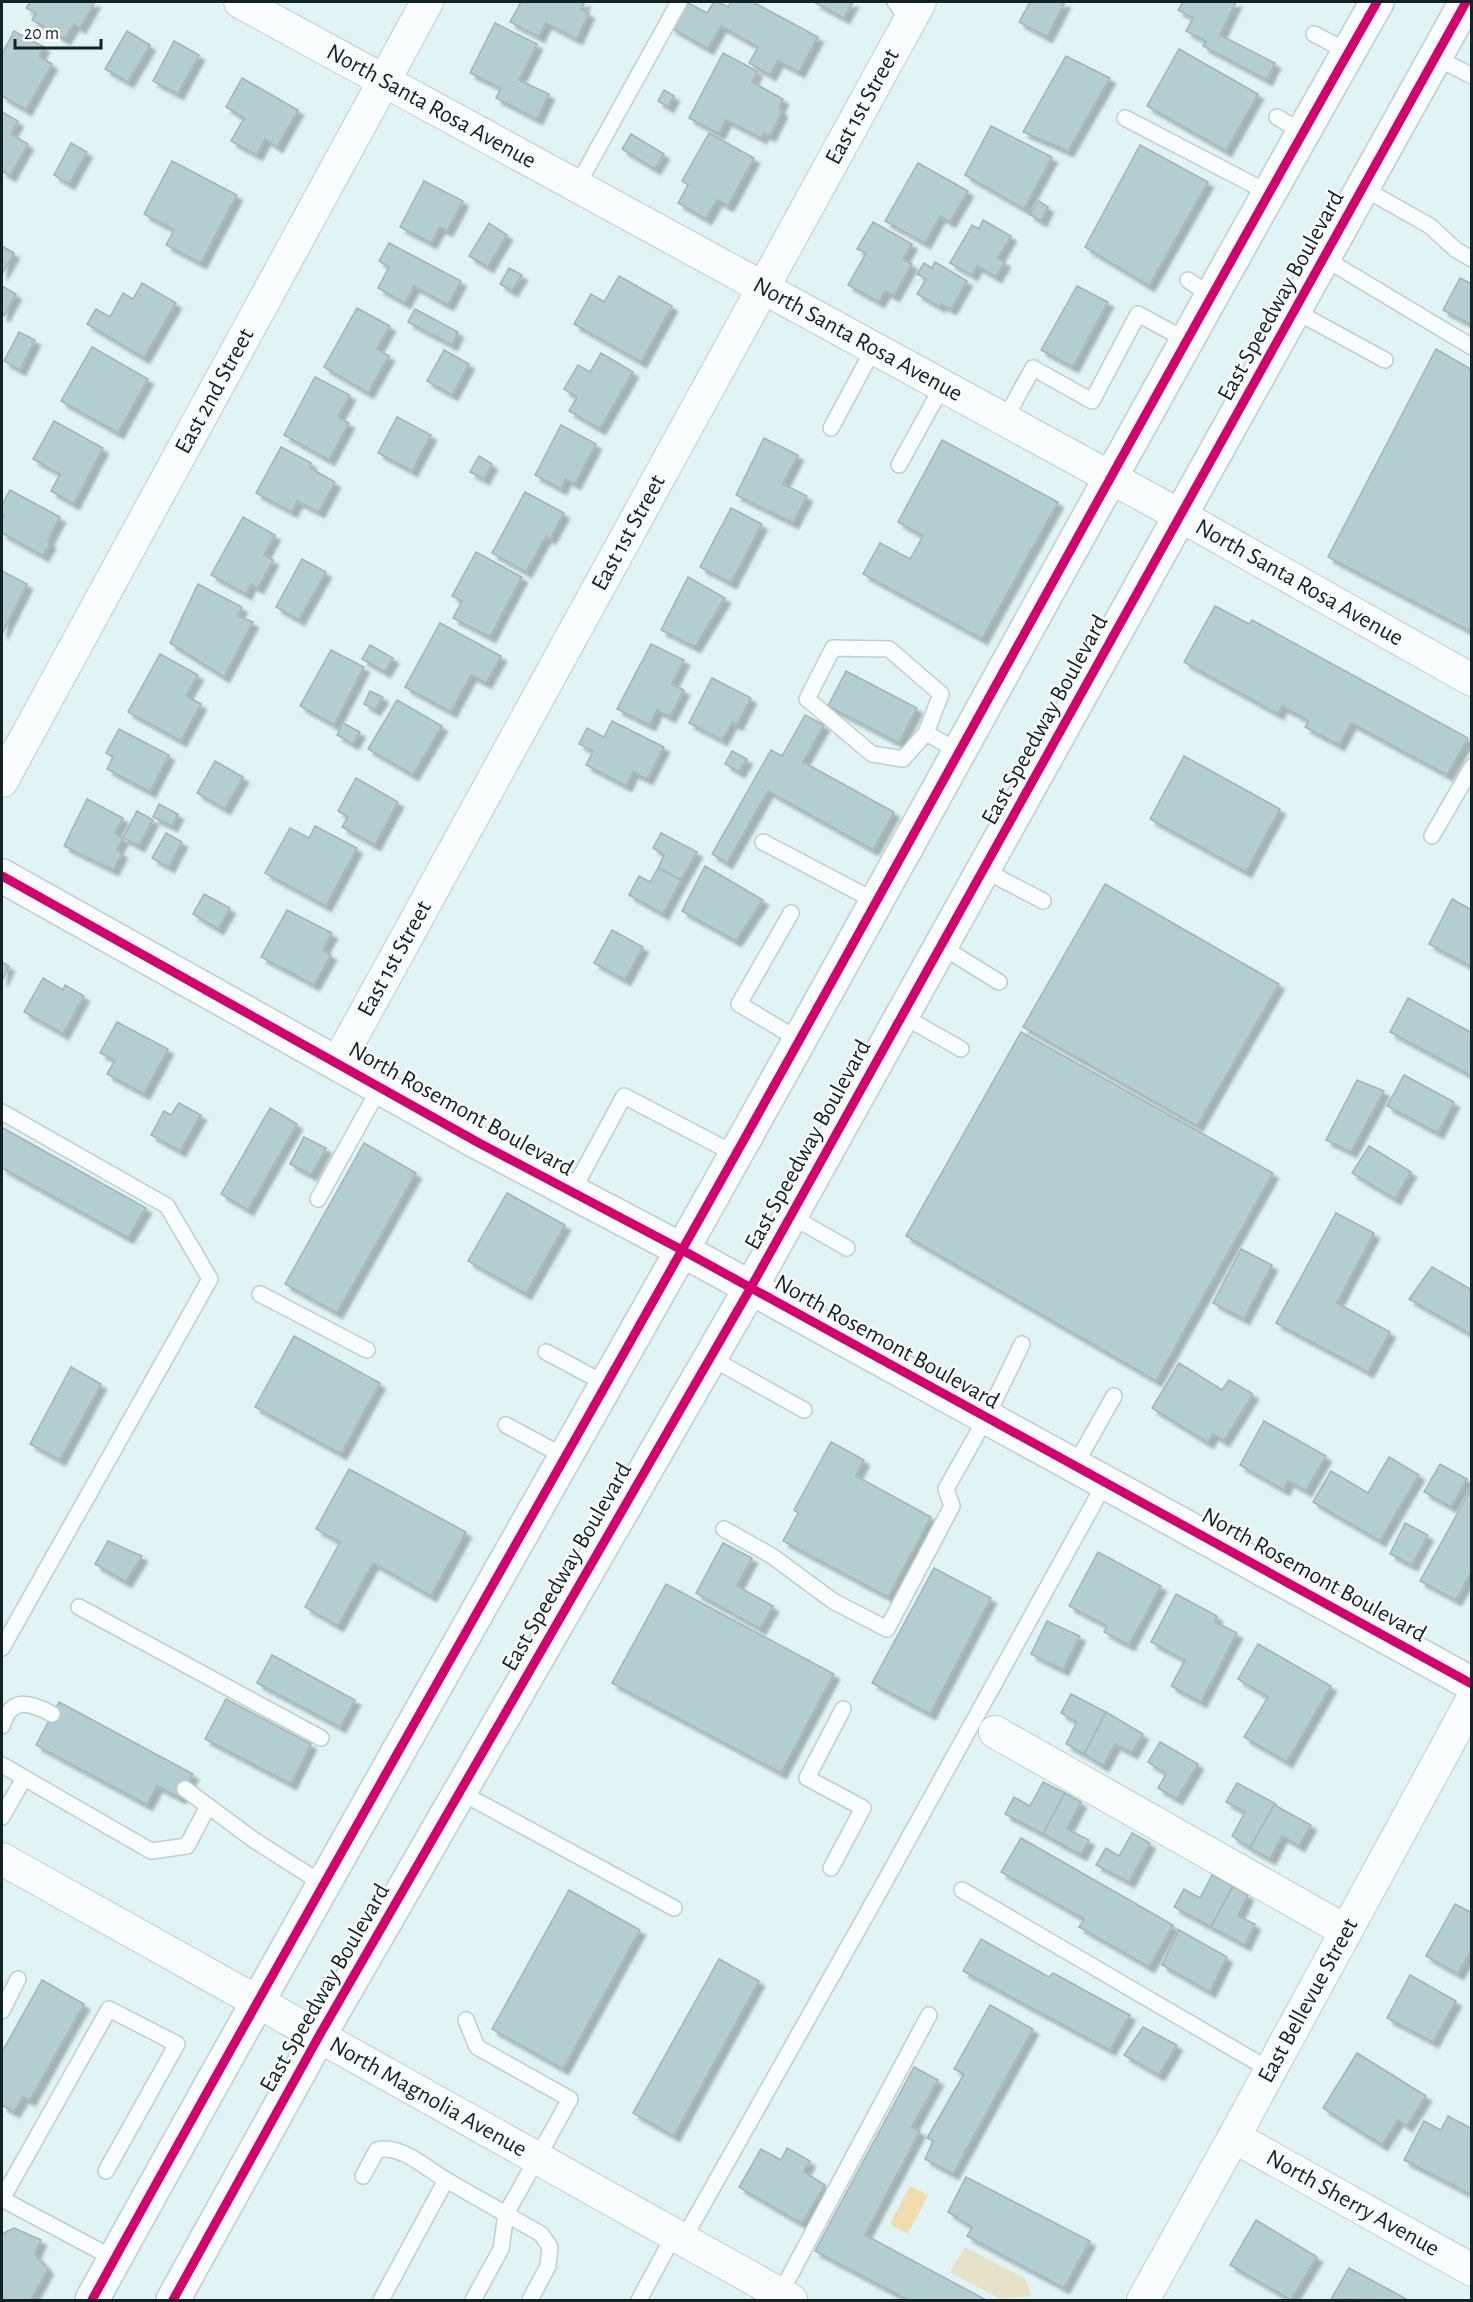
<svg xmlns="http://www.w3.org/2000/svg" width="1473" height="2302" viewBox="0 0 1473 2302" font-family="'Alegreya Sans',sans-serif">
  <style>
    .green { fill: #e6e2c8 }
    .water { fill: #efddad }
    .building { fill: #b2ced1; stroke: #a5b5b7; stroke-width: 1.5; filter: url(#shadow) }
    .lines { fill: none; stroke-linecap: round; stroke-linejoin: round }
    .service-casing { stroke: #becfd1; stroke-width: 18 }
    .minor-casing { stroke: #becfd1; stroke-width: 34 }
    .tertiary-casing { stroke: #becfd1; stroke-width: 36 }
    .primary-casing { stroke: #becfd1; stroke-width: 36 }
    .service { stroke: #fafdfe; stroke-width: 15 }
    .minor { stroke: #fafdfe; stroke-width: 32 }
    .tertiary { stroke: #fafdfe; stroke-width: 33 }
    .primary { stroke: #fafdfe; stroke-width: 33 }
    .cycleway-casing { stroke: #fff; stroke-width: 13 }
    .cycleway { stroke: #d6006c; stroke-width: 9 }
    .labels { text-anchor: middle; dominant-baseline: central; stroke-width: 4.5; stroke-linejoin: round; paint-order: stroke }
    .street-label { font-size: 24px; fill: #122325; stroke: #fff }
  </style>
  <defs>
    <filter id="shadow"><feDropShadow dx="5.5" dy="5.5" stdDeviation="1.5" flood-color="#0004"/></filter>
  </defs>
  <rect width="100%" height="100%" fill="#e0f3f5"/>
  <polygon class="green" points="965,2247 1026,2279 1031,2296 1000,2299 950,2272"/>
  <polygon class="water" points="910,2186 928,2195 908,2234 890,2224"/>
  <g class="building">
    <polygon points="30,2 95,2 80,28 74,24 65,39 32,20 36,13 26,8"/>
    <polygon points="521,2 585,2 581,9 589,13 577,39 546,23 539,37 510,22"/>
    <polygon points="686,2 707,13 714,2 718,2 728,7 731,2 753,2 818,37 799,72 778,61 770,75 749,63 758,47 721,26 708,49 670,27"/>
    <polygon points="814,2 853,2 844,18"/>
    <polygon points="1030,2 1065,2 1047,37 1019,22"/>
    <polygon points="1183,2 1236,2 1220,35 1275,63 1267,80 1203,46 1206,41 1186,31 1193,18 1178,10"/>
    <polygon points="495,23 537,44 519,80 549,94 537,119 496,98 501,88 470,73"/>
    <polygon points="14,31 44,47 39,56 52,64 26,110 2,96 2,54"/>
    <polygon points="127,31 150,45 128,82 105,69"/>
    <polygon points="174,41 199,55 178,94 153,81"/>
    <polygon points="1179,49 1258,94 1226,151 1147,106"/>
    <polygon points="723,53 757,71 752,82 783,99 779,108 782,112 770,136 764,133 761,138 726,120 719,134 689,118"/>
    <polygon points="1066,56 1110,78 1068,151 1023,132"/>
    <polygon points="242,78 298,110 277,147 265,139 257,155 231,141 244,118 226,107"/>
    <polygon points="664,90 674,96 668,107 658,101"/>
    <polygon points="2,112 18,121 11,134 28,144 10,176 2,171"/>
    <polygon points="991,126 1052,157 1024,209 965,175"/>
    <polygon points="709,133 754,158 728,206 717,200 706,219 678,203 688,185 682,181"/>
    <polygon points="631,134 664,154 655,169 622,149"/>
    <polygon points="71,143 87,152 69,184 54,175"/>
    <polygon points="1140,145 1208,182 1149,286 1085,247"/>
    <polygon points="172,161 237,195 201,263 166,245 174,230 144,214"/>
    <polygon points="918,163 968,191 950,222 940,216 925,243 885,221"/>
    <polygon points="424,181 463,201 447,231 440,227 431,243 400,227"/>
    <polygon points="1039,201 1048,207 1041,221 1029,214"/>
    <polygon points="983,220 1011,236 998,258 1005,262 996,277 977,266 972,275 950,263 972,225 979,229"/>
    <polygon points="873,222 912,244 903,259 912,264 894,296 885,291 879,302 848,285 866,253 857,249"/>
    <polygon points="489,223 507,235 488,267 469,256"/>
    <polygon points="389,243 461,281 448,305 414,286 405,303 378,288 389,267 379,261"/>
    <polygon points="2,246 14,253 2,274"/>
    <polygon points="935,262 967,281 951,309 941,304 940,307 917,294 926,279 917,274 924,263 932,268"/>
    <polygon points="509,268 522,275 512,291 500,284"/>
    <polygon points="619,276 672,306 641,362 574,324 591,294 604,302"/>
    <polygon points="1460,278 1472,284 1472,325 1443,310"/>
    <polygon points="142,283 176,303 144,358 87,324 96,309 110,317 123,293 133,299"/>
    <polygon points="2,286 16,294 4,316 2,315"/>
    <polygon points="1077,286 1108,302 1073,367 1041,350"/>
    <polygon points="357,308 390,326 377,349 389,356 368,393 324,367"/>
    <polygon points="415,309 458,332 452,345 408,322"/>
    <polygon points="19,332 35,340 20,370 4,361"/>
    <polygon points="92,347 148,379 118,433 61,401"/>
    <polygon points="1436,349 1472,370 1472,632 1328,557"/>
    <polygon points="444,350 469,364 452,395 427,381"/>
    <polygon points="601,353 633,372 600,429 569,411 577,397 564,389 578,365 590,372"/>
    <polygon points="315,377 350,395 338,417 349,423 329,460 284,435"/>
    <polygon points="397,417 431,435 412,471 378,453"/>
    <polygon points="54,421 103,448 74,504 51,491 60,474 33,459"/>
    <polygon points="561,425 596,444 575,484 566,479 561,489 535,475"/>
    <polygon points="764,438 798,455 783,484 807,496 793,523 736,495"/>
    <polygon points="942,440 1058,502 982,639 863,574 880,543 910,559 923,536 898,522"/>
    <polygon points="281,447 311,463 310,468 335,482 319,512 297,501 292,512 256,493"/>
    <polygon points="479,456 492,464 484,479 470,472"/>
    <polygon points="10,490 60,517 48,540 50,544 43,556 2,533 2,520 4,515 2,514 2,505"/>
    <polygon points="525,492 564,513 550,539 546,536 526,572 492,553"/>
    <polygon points="731,508 762,524 731,583 700,567"/>
    <polygon points="243,517 275,535 264,555 273,560 258,588 251,584 246,594 211,575"/>
    <polygon points="476,552 522,577 490,637 453,618 462,601 452,596"/>
    <polygon points="302,559 326,572 299,620 276,607"/>
    <polygon points="2,571 27,584 2,634"/>
    <polygon points="688,577 725,598 695,647 661,630"/>
    <polygon points="198,584 242,607 238,616 253,622 224,677 170,643"/>
    <polygon points="1215,606 1249,624 1252,620 1468,738 1447,775 1351,723 1339,745 1305,727 1309,721 1282,706 1278,714 1184,662"/>
    <polygon points="440,623 501,656 486,683 471,675 451,712 405,687"/>
    <polygon points="651,644 684,660 672,684 684,690 670,717 657,710 650,725 617,709"/>
    <polygon points="370,645 393,658 385,672 362,659"/>
    <polygon points="331,650 364,667 334,725 300,706"/>
    <polygon points="160,654 198,675 186,696 201,704 181,741 128,712"/>
    <polygon points="846,671 917,708 899,743 828,706"/>
    <polygon points="712,678 751,698 737,725 732,722 722,740 689,723"/>
    <polygon points="370,691 383,697 375,710 364,704"/>
    <polygon points="397,700 442,726 413,775 368,749"/>
    <polygon points="805,715 824,725 803,762 894,812 873,850 768,791 727,863 712,854 771,750 782,756"/>
    <polygon points="612,721 664,747 647,779 633,772 626,786 586,765 593,751 579,744 587,728 604,737"/>
    <polygon points="343,723 360,732 353,744 337,735"/>
    <polygon points="119,729 169,755 150,792 107,769 113,757 106,753"/>
    <polygon points="732,751 747,759 739,772 725,764"/>
    <polygon points="1184,756 1280,809 1246,872 1150,819"/>
    <polygon points="215,761 243,777 225,809 197,793"/>
    <polygon points="356,778 398,802 375,845 342,827 348,817 338,811"/>
    <polygon points="87,799 123,818 115,833 123,838 117,850 122,853 113,870 64,846"/>
    <polygon points="159,804 178,814 172,826 153,817"/>
    <polygon points="137,811 153,820 139,846 123,838"/>
    <polygon points="315,826 357,848 326,906 265,873 290,828 309,838"/>
    <polygon points="166,833 182,842 169,867 152,858"/>
    <polygon points="661,833 697,852 681,880 658,868 664,855 653,848"/>
    <polygon points="705,866 763,900 736,941 682,911"/>
    <polygon points="658,868 681,880 663,914 629,895 639,876 650,882"/>
    <polygon points="1105,884 1279,984 1197,1126 1023,1027"/>
    <polygon points="204,894 230,908 218,929 193,914"/>
    <polygon points="1452,899 1472,910 1472,967 1429,944"/>
    <polygon points="287,910 332,933 323,950 331,955 314,985 261,957"/>
    <polygon points="612,930 643,947 625,980 594,963"/>
    <polygon points="2,962 9,966 2,981"/>
    <polygon points="43,978 63,990 65,985 84,996 63,1034 24,1012"/>
    <polygon points="1408,998 1472,1033 1472,1076 1390,1032"/>
    <polygon points="117,1022 168,1049 144,1094 107,1074 115,1060 100,1053"/>
    <polygon points="1021,1032 1273,1173 1156,1381 906,1236"/>
    <polygon points="1404,1075 1454,1102 1438,1133 1387,1106"/>
    <polygon points="1357,1080 1384,1091 1351,1152 1326,1140"/>
    <polygon points="179,1103 201,1115 180,1151 151,1135 164,1111 171,1115"/>
    <polygon points="270,1108 297,1124 248,1210 221,1194"/>
    <polygon points="3,1128 146,1208 128,1238 2,1168 2,1131"/>
    <polygon points="304,1137 326,1148 311,1175 290,1164"/>
    <polygon points="364,1143 416,1173 337,1313 285,1284"/>
    <polygon points="1369,1146 1411,1172 1395,1199 1352,1173"/>
    <polygon points="507,1193 565,1225 526,1294 468,1261"/>
    <polygon points="1336,1213 1374,1233 1337,1303 1390,1332 1368,1372 1276,1323"/>
    <polygon points="1241,1249 1272,1265 1244,1319 1213,1303"/>
    <polygon points="1432,1267 1472,1290 1472,1335 1409,1299"/>
    <polygon points="294,1336 380,1383 341,1454 255,1407"/>
    <polygon points="1179,1363 1222,1390 1229,1380 1253,1394 1224,1441 1213,1434 1208,1443 1152,1408"/>
    <polygon points="71,1367 101,1384 60,1460 30,1444"/>
    <polygon points="1264,1421 1326,1456 1306,1491 1288,1481 1284,1490 1240,1465"/>
    <polygon points="831,1442 864,1460 856,1476 931,1517 888,1597 783,1541 798,1513 794,1510"/>
    <polygon points="1389,1457 1419,1475 1380,1541 1313,1502 1331,1471 1368,1493"/>
    <polygon points="1440,1464 1467,1479 1451,1507 1424,1492"/>
    <polygon points="349,1469 466,1532 431,1596 373,1563 338,1626 305,1607 340,1542 316,1529"/>
    <polygon points="1472,1487 1472,1571 1456,1600 1420,1581"/>
    <polygon points="1405,1523 1428,1535 1412,1565 1390,1554"/>
    <polygon points="108,1541 142,1556 126,1582 95,1564"/>
    <polygon points="723,1543 752,1558 737,1586 773,1606 760,1629 696,1593"/>
    <polygon points="1098,1552 1161,1586 1129,1645 1104,1632 1107,1626 1069,1606"/>
    <polygon points="934,1568 991,1598 930,1714 872,1683"/>
    <polygon points="666,1584 834,1674 781,1773 612,1683"/>
    <polygon points="1176,1594 1217,1616 1215,1622 1237,1633 1201,1702 1171,1686 1185,1660 1151,1642"/>
    <polygon points="1047,1621 1080,1636 1063,1670 1031,1654"/>
    <polygon points="1258,1644 1331,1686 1287,1762 1244,1737 1268,1697 1238,1679"/>
    <polygon points="272,1655 355,1700 340,1727 257,1683"/>
    <polygon points="1071,1694 1106,1712 1084,1754 1066,1744 1077,1722 1061,1713"/>
    <polygon points="226,1699 311,1744 291,1784 205,1739"/>
    <polygon points="59,1702 193,1774 180,1798 157,1786 147,1805 36,1745"/>
    <polygon points="1106,1712 1143,1734 1132,1753 1115,1744 1103,1766 1084,1754"/>
    <polygon points="1160,1742 1198,1764 1177,1799 1158,1788 1166,1774 1148,1762"/>
    <polygon points="1043,1782 1065,1793 1043,1834 1005,1814 1014,1797 1030,1806"/>
    <polygon points="1237,1783 1276,1804 1250,1848 1232,1836 1245,1812 1226,1802"/>
    <polygon points="1065,1793 1081,1802 1067,1829 1089,1840 1081,1855 1043,1834"/>
    <polygon points="1274,1805 1311,1825 1299,1846 1282,1836 1270,1859 1250,1848"/>
    <polygon points="1132,1833 1150,1843 1129,1882 1096,1865 1106,1848 1119,1856"/>
    <polygon points="1021,1838 1173,1925 1149,1967 1079,1927 1084,1919 1001,1872"/>
    <polygon points="1212,1875 1233,1886 1211,1927 1174,1907 1184,1889 1200,1898"/>
    <polygon points="1233,1886 1248,1895 1238,1916 1255,1924 1245,1945 1211,1927"/>
    <polygon points="569,1890 640,1930 563,2069 492,2029"/>
    <polygon points="1455,1904 1472,1913 1472,1955 1469,1954 1458,1974 1426,1956"/>
    <polygon points="1179,1930 1227,1957 1210,1992 1162,1965"/>
    <polygon points="981,1939 1049,1977 1053,1973 1130,2015 1110,2050 963,1971"/>
    <polygon points="719,1959 759,1981 674,2136 633,2113"/>
    <polygon points="1410,1975 1456,2001 1433,2042 1387,2018"/>
    <polygon points="42,1980 84,2004 30,2100 23,2097 14,2112 2,2105 2,2052"/>
    <polygon points="990,2005 1033,2029 953,2174 925,2159 933,2141 927,2138 964,2074 954,2069"/>
    <polygon points="1143,2027 1177,2045 1159,2075 1124,2055"/>
    <polygon points="1357,2053 1426,2096 1407,2126 1398,2120 1382,2145 1323,2108"/>
    <polygon points="914,2067 938,2080 912,2127 920,2131 865,2235 986,2300 908,2300 815,2251"/>
    <polygon points="1448,2116 1472,2129 1472,2195 1404,2160 1424,2121 1441,2130"/>
    <polygon points="787,2148 810,2161 804,2172 825,2185 802,2224 739,2187 761,2149 781,2160"/>
    <polygon points="966,2177 1090,2241 1064,2288 967,2236 972,2227 948,2212"/>
    <polygon points="1256,2220 1317,2257 1291,2300 1230,2265"/>
    <polygon points="14,2228 41,2240 35,2254 48,2269 31,2300 2,2300 2,2234"/>
    <polygon points="1349,2268 1408,2300 1331,2299"/>
  </g>
  <g class="lines">
    <g class="service-casing">
      <g id="service">
        <polyline points="895,2 909,21"/>
        <polyline points="1314,34 1348,52"/>
        <polyline points="1435,57 1472,76"/>
        <polyline points="1277,117 1303,133"/>
        <polyline points="1125,118 1269,193"/>
        <polyline points="577,186 679,2"/>
        <polyline points="1363,188 1430,226 1456,250 1472,259"/>
        <polyline points="1324,258 1472,347"/>
        <polyline points="1188,280 1211,296"/>
        <polyline points="1295,311 1385,360"/>
        <polyline points="1005,419 1033,368 1092,401 1138,314 1186,340"/>
        <polyline points="831,428 874,348"/>
        <polyline points="899,465 943,385"/>
        <polyline points="926,733 941,694 889,649 833,648 807,699 872,754 903,759 926,733 958,751"/>
        <polyline points="1432,836 1472,767"/>
        <polyline points="763,842 875,901"/>
        <polyline points="984,870 1043,901"/>
        <polyline points="791,913 739,1004 799,1040"/>
        <polyline points="941,946 999,982"/>
        <polyline points="903,1016 961,1049"/>
        <polyline points="2,1112 167,1206 210,1279 2,1648"/>
        <polyline points="572,1192 624,1096 735,1154"/>
        <polyline points="318,1199 380,1087"/>
        <polyline points="791,1216 847,1248"/>
        <polyline points="260,1294 367,1350"/>
        <polyline points="546,1352 606,1384"/>
        <polyline points="711,1358 804,1410"/>
        <polyline points="506,1425 565,1457"/>
        <polyline points="1074,1467 1114,1396"/>
        <polyline points="724,1529 772,1556 833,1601 887,1629 952,1506 946,1489 986,1418 1022,1344"/>
        <polyline points="79,1607 321,1738"/>
        <path d="M2,1726C11,1696 30,1702 52,1714"/>
        <polyline points="2,1765 151,1851 187,1846 208,1806"/>
        <polyline points="185,1789 254,1840 323,1884"/>
        <polyline points="460,1792 674,1908"/>
        <polyline points="2,1817 24,1778"/>
        <polyline points="831,1868 863,1808 807,1778 843,1709"/>
        <polyline points="962,1890 1270,2070"/>
        <polyline points="2,2011 18,1979"/>
        <polyline points="466,2020 477,2047 570,2099 506,2214 501,2249 473,2300"/>
        <polyline points="106,2171 177,2044 109,2009 2,2199 115,2259"/>
        <path d="M363,2176L377,2150C401,2144 427,2169 446,2180"/>
        <polyline points="683,2240 878,1894 1105,1483"/>
        <polyline points="780,2294 929,2015"/>
        <polyline points="381,2300 446,2180 541,2234 550,2247 548,2266 530,2300"/>
        <polyline points="639,2300 674,2235"/>
      </g>
    </g>
    <g class="minor-casing">
      <g id="minor">
        <path id="s1" d="M240,2L1181,516L1472,680"/>
        <path id="s2" d="M2,781L427,2"/>
        <path id="s3" d="M337,1064L920,2"/>
        <polyline points="995,1732 1346,1931"/>
        <path id="s4" d="M2,1859L791,2300"/>
        <path id="s5" d="M1234,2137L1472,2270"/>
        <path id="s6" d="M1143,2300L1234,2137L1472,1700"/>
      </g>
    </g>
    <g class="tertiary-casing">
      <polyline id="tertiary" points="2,876 479,1143 682,1250 1472,1684"/>
    </g>
    <g class="primary-casing">
      <g id="primary">
        <path d="M92,2300C285,1948 485,1600 682,1250C916,835 1141,416 1377,2"/>
        <polyline points="173,2300 319,2036 750,1289 1466,2"/>
      </g>
    </g>
    <use href="#service" class="service"/>
    <use href="#minor" class="minor"/>
    <use href="#tertiary" class="tertiary"/>
    <use href="#primary" class="primary"/>
    <g class="cycleway-casing">
      <g id="cycleway">
        <polyline points="2,876 479,1143 682,1250 1472,1684"/>
        <path d="M92,2300C285,1948 485,1600 682,1250C916,835 1141,416 1377,2"/>
        <polyline points="173,2300 319,2036 750,1289 1466,2"/>
      </g>
    </g>
    <use href="#cycleway" class="cycleway"/>
  </g>
  <g class="labels">
    <g class="street-label">
      <text stroke="none"><textPath href="#s1" startOffset="218">North Santa Rosa Avenue</textPath></text>
      <text stroke="none"><textPath href="#s3" startOffset="1092">East 1st Street</textPath></text>
      <text transform="translate(1281 296) rotate(-61)">East Speedway Boulevard</text>
      <text stroke="none"><textPath href="#s1" startOffset="704">North Santa Rosa Avenue</textPath></text>
      <text stroke="none"><textPath href="#s2" startOffset="444">East 2nd Street</textPath></text>
      <text stroke="none"><textPath href="#s3" startOffset="606">East 1st Street</textPath></text>
      <text stroke="none"><textPath href="#s1" startOffset="1208">North Santa Rosa Avenue</textPath></text>
      <text transform="translate(1045 720) rotate(-61)">East Speedway Boulevard</text>
      <text stroke="none"><textPath href="#s3" startOffset="120">East 1st Street</textPath></text>
      <text transform="translate(461 1109) rotate(29)">North Rosemont Boulevard</text>
      <text transform="translate(808 1145) rotate(-61)">East Speedway Boulevard</text>
      <text transform="translate(887 1342) rotate(29)">North Rosemont Boulevard</text>
      <text transform="translate(567 1567) rotate(-60)">East Speedway Boulevard</text>
      <text transform="translate(1314 1575) rotate(29)">North Rosemont Boulevard</text>
      <text transform="translate(325 1988) rotate(-60)">East Speedway Boulevard</text>
      <text stroke="none"><textPath href="#s6" startOffset="342">East Bellevue Street</textPath></text>
      <text stroke="none"><textPath href="#s4" startOffset="488">North Magnolia Avenue</textPath></text>
      <text stroke="none"><textPath href="#s5" startOffset="136">North Sherry Avenue</textPath></text>
    </g>
  </g>
  <rect width="1473" height="2302" fill="none" stroke="#122325" stroke-width="6"/>
  <path d="M15 39v9h86v-9" fill="none" stroke="#122325" stroke-width="3"/>
  <text x="24" y="39" font-size="18" fill="#122325" stroke="#ffffff" stroke-width="4.5" paint-order="stroke">20 m</text>
</svg>
